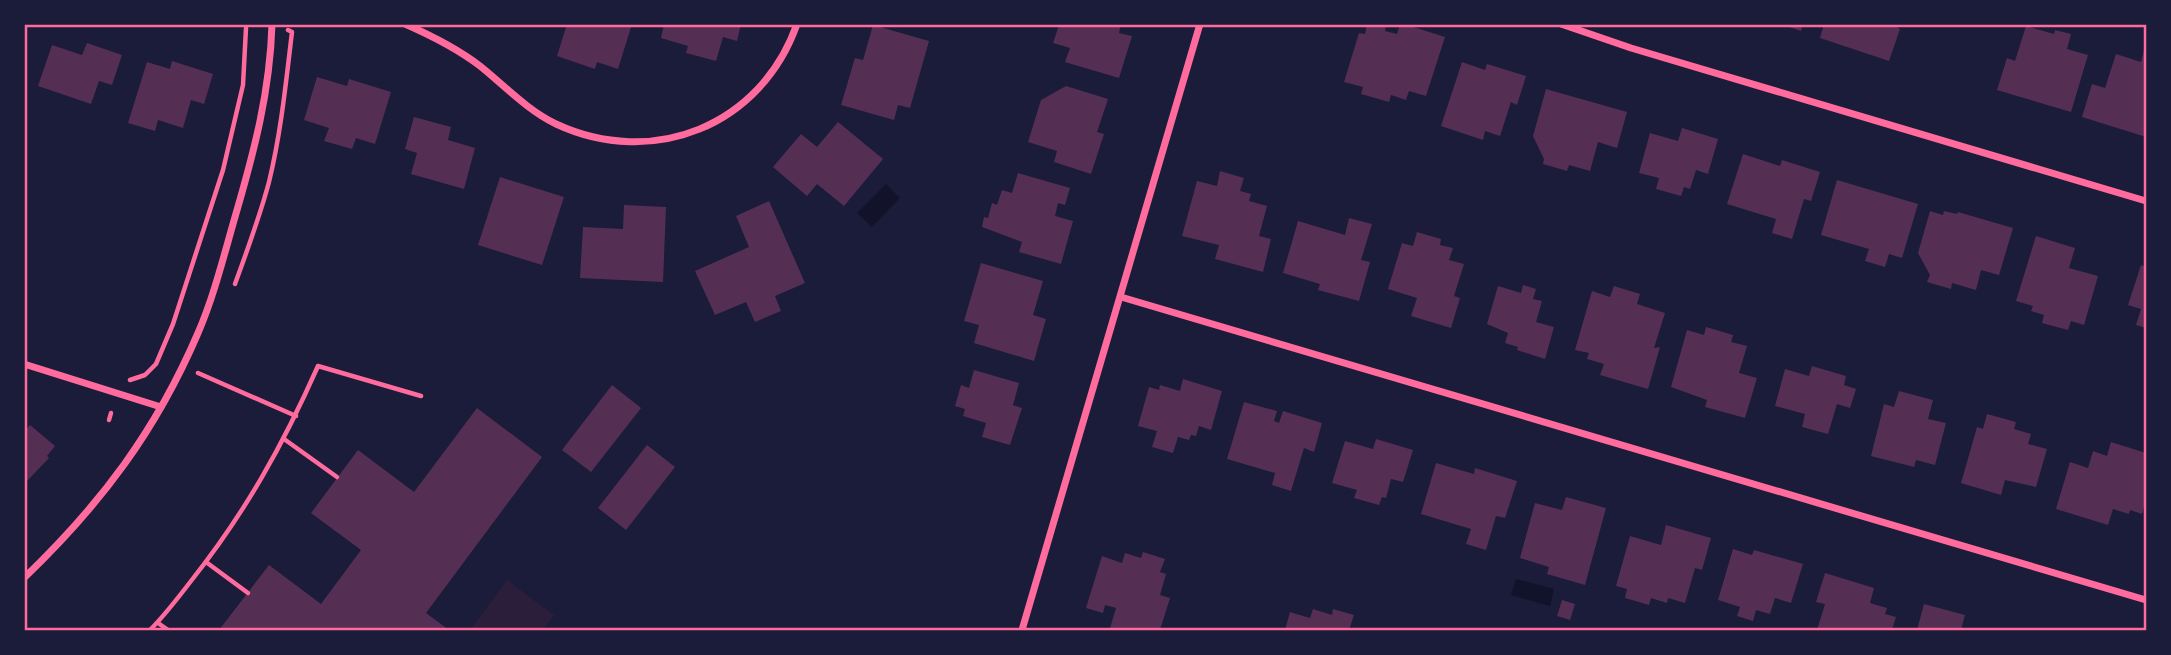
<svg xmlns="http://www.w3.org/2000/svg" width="2171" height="655" viewBox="0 0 2171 655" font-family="'Alegreya Sans',sans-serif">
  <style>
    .green { fill: #2a1e3b }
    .water { fill: #12122b }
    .building { fill: #542f53 }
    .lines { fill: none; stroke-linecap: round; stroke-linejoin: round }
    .path { stroke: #ff6b9d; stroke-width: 4.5 }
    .minor { stroke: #ff6b9d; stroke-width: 7 }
    .neatline { fill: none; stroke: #ff6b9d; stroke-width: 2.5 }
  </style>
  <rect width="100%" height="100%" fill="#1b1b3a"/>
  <polygon class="green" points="507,580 554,615 543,630 470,630"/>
  <g class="water">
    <polygon points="886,184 900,198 872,227 857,213"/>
    <polygon points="1516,579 1554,589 1550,606 1511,595"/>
  </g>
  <g class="building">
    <polygon points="567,24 632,24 618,69 597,62 595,69 557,56"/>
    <polygon points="664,24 741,24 737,41 723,37 716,61 686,53 688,46 661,38"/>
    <polygon points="1065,24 1121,24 1119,33 1132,36 1119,78 1065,62 1070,48 1053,43 1059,25 1064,26"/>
    <polygon points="1367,24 1386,25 1385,31 1397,34 1400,24 1404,24 1445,37 1426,96 1409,91 1406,100 1391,95 1389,102 1361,94 1363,87 1344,82 1359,33 1365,34"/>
    <polygon points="1780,24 1803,24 1801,31"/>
    <polygon points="1824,24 1892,24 1900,29 1889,61 1820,38"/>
    <polygon points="873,25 929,41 910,108 898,105 894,120 841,105 855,58 863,60"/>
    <polygon points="2026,26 2054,34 2055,30 2071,34 2067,49 2088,55 2071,112 1997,90 2007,58 2015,61"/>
    <polygon points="87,43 122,55 112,85 99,81 91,104 38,86 52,45 82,55"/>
    <polygon points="2144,50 2146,51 2146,137 2082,117 2092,84 2105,88 2116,54 2141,62"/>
    <polygon points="172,61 213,74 204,104 191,100 183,128 158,120 155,131 128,123 147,62 170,69"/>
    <polygon points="1462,62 1485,70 1487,64 1526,76 1517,105 1511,102 1500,136 1485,131 1483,140 1441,126"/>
    <polygon points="317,77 347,86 349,79 391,92 375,144 356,138 352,149 324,141 329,128 304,120"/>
    <polygon points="1066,86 1108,99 1097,132 1104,134 1091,174 1054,162 1057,151 1028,142 1041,100"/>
    <polygon points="1546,89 1627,112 1617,148 1598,142 1590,171 1569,165 1567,171 1543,164 1544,159 1533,136"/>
    <polygon points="414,117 451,127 448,140 475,148 464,189 411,174 417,153 405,149"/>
    <polygon points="838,122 883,159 844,206 817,184 807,196 773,167 801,134 817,147"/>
    <polygon points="1682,128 1718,139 1708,174 1696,170 1690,189 1684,187 1681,196 1656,189 1659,178 1639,173 1650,133 1678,141"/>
    <polygon points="1743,154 1780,166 1782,160 1820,172 1811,201 1804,199 1792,239 1772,233 1776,219 1727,204"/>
    <polygon points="1220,171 1244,178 1240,191 1251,194 1249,201 1267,206 1259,236 1271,239 1263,272 1215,259 1219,245 1182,236 1197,181 1217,186"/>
    <polygon points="1018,173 1070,188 1065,205 1058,203 1055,216 1073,221 1061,264 1019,252 1022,242 982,227 984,217 988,218 992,203 997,205 1002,190 1012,193"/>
    <polygon points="500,177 564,197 542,265 478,245"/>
    <polygon points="1837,180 1918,204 1902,258 1889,254 1885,267 1865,261 1869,249 1821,235"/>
    <polygon points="769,201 805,283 775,296 781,311 755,322 746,302 715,315 695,271 749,247 736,216"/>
    <polygon points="624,205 666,207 663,282 580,278 583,227 623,229"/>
    <polygon points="1930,211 1943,215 1944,211 1957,214 1958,212 2013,228 1999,275 1981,270 1976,290 1952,283 1951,289 1927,282 1930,275 1918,253"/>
    <polygon points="1349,218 1372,224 1361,260 1370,262 1359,301 1318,290 1320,284 1283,273 1298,221 1345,235"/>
    <polygon points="1417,232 1441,239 1440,245 1453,248 1449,260 1464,264 1454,296 1460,298 1451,328 1411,316 1417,298 1388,289 1402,243 1413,246"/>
    <polygon points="2036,236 2075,248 2069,268 2098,276 2084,325 2071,321 2068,330 2042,323 2044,315 2031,311 2033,306 2016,301"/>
    <polygon points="981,263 1043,281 1033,315 1046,319 1034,361 974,343 979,325 964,321"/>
    <polygon points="2141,265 2146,267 2146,328 2136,325 2141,309 2128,305"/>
    <polygon points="1523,285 1536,289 1533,299 1542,301 1536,322 1554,327 1545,359 1517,350 1518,347 1505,343 1508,333 1487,324 1498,286 1521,293"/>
    <polygon points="1614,286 1640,294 1637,304 1665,313 1654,348 1660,347 1648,389 1600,375 1604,364 1587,359 1589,353 1575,350 1592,291 1610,297"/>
    <polygon points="1706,327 1733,335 1731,342 1747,346 1739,373 1757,378 1745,418 1705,407 1707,400 1671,387 1687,330 1704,335"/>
    <polygon points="1812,366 1846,376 1844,385 1856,389 1850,408 1837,404 1828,434 1802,427 1805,414 1775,406 1785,369 1809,376"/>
    <polygon points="974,370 1019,383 1013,405 1022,408 1010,445 982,437 986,423 963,416 965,409 955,406 961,385 969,388"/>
    <polygon points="1183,379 1222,391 1211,430 1199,426 1196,436 1191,435 1189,440 1178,437 1173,453 1152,447 1157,431 1138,426 1149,387 1159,390 1160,385 1180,391"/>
    <polygon points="612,385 641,408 591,472 562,450"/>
    <polygon points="1899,391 1933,400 1928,419 1946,423 1935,465 1916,460 1914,467 1871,456 1884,404 1894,407"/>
    <polygon points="1244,402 1277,411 1274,421 1279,423 1283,411 1322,423 1314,452 1304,448 1291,491 1272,485 1275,473 1227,459"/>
    <polygon points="477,408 542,457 426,613 449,630 219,630 269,565 321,604 361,550 311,513 358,450 414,492"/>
    <polygon points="1987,414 2016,422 2014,429 2031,434 2028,444 2047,449 2036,487 2005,480 2001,495 1961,483 1977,427 1983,429"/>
    <polygon points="30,425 55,446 47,456 49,458 27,481 24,479 24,431"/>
    <polygon points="1376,439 1413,450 1403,482 1391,479 1386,498 1382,497 1379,505 1354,498 1357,490 1332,483 1345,441 1373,449"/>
    <polygon points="2111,442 2146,453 2145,466 2146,467 2146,499 2142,514 2130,510 2129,514 2113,509 2108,525 2056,509 2070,462 2088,468 2093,451 2107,456"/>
    <polygon points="647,445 675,467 626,530 598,508"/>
    <polygon points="1436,463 1474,474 1475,468 1517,481 1505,518 1496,516 1486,550 1466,544 1471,529 1421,514"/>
    <polygon points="1566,497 1606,508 1585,585 1547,574 1549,567 1520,558 1535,503 1562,510"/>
    <polygon points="1666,525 1711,538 1702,570 1695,568 1685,603 1668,598 1667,603 1651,598 1649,605 1625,598 1627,589 1616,586 1630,536 1661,545"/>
    <polygon points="1733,549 1752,555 1754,550 1803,564 1791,603 1775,598 1770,614 1756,610 1753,621 1737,616 1740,607 1718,600"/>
    <polygon points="1143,552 1165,559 1160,572 1166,574 1160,595 1170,598 1160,630 1118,630 1110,628 1116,608 1105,605 1103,613 1086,608 1102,556 1122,563 1125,553 1141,558"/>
    <polygon points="1825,573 1874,588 1870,603 1887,608 1885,614 1896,617 1892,630 1817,630 1825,604 1816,602"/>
    <polygon points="1562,600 1575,604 1570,620 1557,616"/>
    <polygon points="1924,604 1965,615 1961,630 1917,630"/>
    <polygon points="1313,609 1332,615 1333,609 1354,615 1349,630 1285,630 1290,612 1310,618"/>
  </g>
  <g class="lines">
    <g class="path">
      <path d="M235,284C247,251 260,216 269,182C281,133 286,82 292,32L288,30"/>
      <polyline points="198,373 296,416"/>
      <polyline points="130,380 145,375 156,364 173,324 223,170 243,85 246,28"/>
      <polyline points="109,420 111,413"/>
      <polyline points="284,439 337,477"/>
      <polyline points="206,562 248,593"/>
      <polyline points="158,623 168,630"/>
      <path d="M150,630C165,615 178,598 191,581C245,513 283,445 318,366L421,396"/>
    </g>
    <g class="minor">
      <path d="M405,24C430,35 458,49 480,66C505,86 527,110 556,124C653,169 761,126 797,24"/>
      <polyline points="1561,24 1631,48 2146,201"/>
      <polyline points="1121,297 2146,600"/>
      <polyline points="24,364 161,407"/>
      <path d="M24,578C101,504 156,431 198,333C214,296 224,255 235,217C254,152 270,92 272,24"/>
      <polyline points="1022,630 1200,24"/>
    </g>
  </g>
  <rect width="2171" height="655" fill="none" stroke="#1b1b3a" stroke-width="52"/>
  <rect x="26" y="26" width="2119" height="603" class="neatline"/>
</svg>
